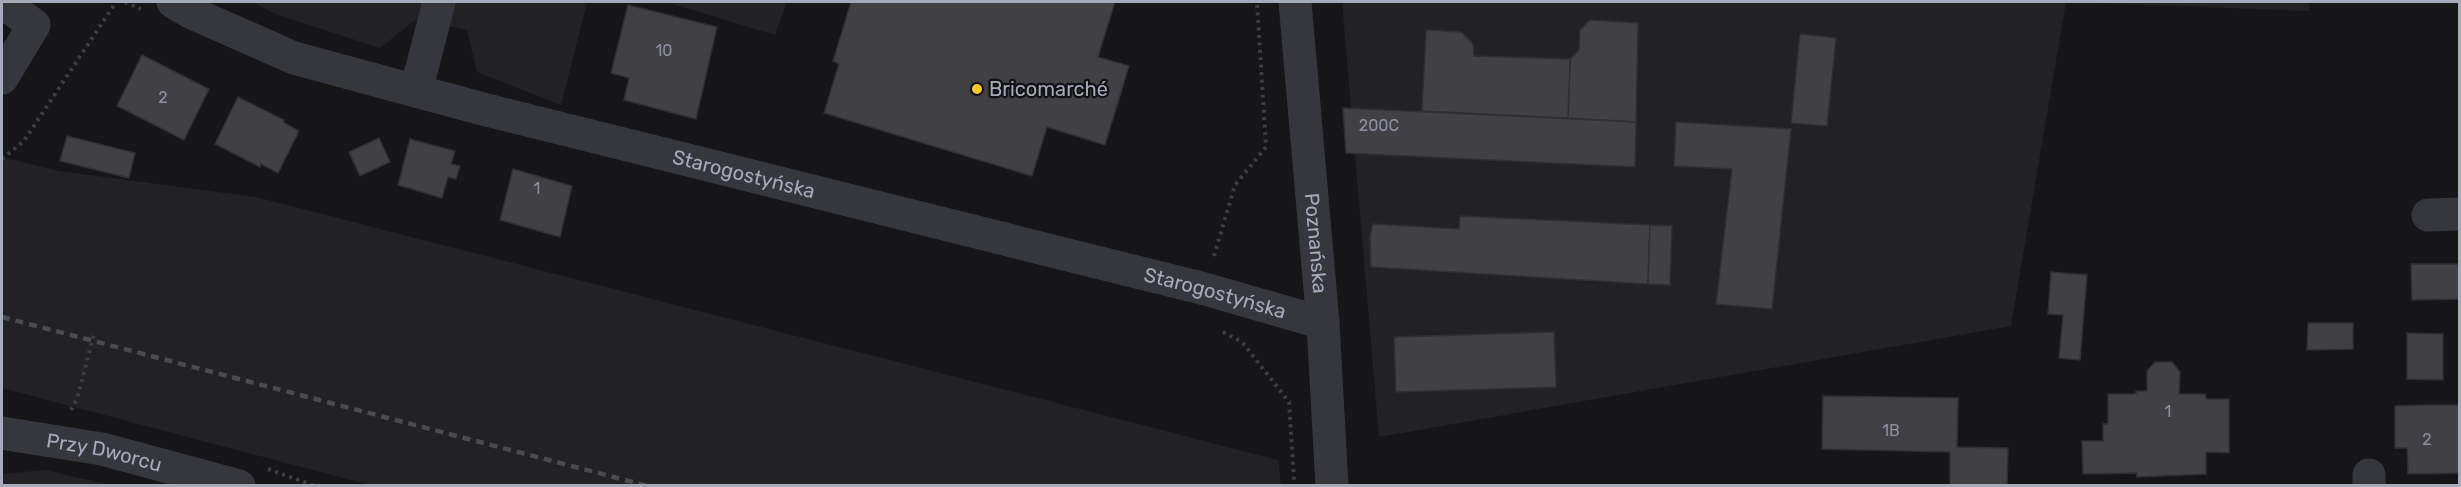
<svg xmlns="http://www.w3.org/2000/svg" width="2461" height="487" viewBox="0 0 2461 487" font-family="Rubik,sans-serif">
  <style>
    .built { fill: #222225 }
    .building { fill: #404045; stroke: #302f34; stroke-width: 1.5 }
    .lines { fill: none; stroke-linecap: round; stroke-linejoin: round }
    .path { stroke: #3c3e44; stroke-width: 4; stroke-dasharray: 3 4.5; stroke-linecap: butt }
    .minor { stroke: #36373d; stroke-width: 33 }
    .rail { stroke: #494b52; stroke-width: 4.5; stroke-dasharray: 8 6; stroke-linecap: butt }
    .poi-dot { fill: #fec927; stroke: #111113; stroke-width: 2 }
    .labels { text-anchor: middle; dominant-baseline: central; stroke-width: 4.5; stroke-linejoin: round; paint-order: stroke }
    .number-label { font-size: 16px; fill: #8d909c }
    .poi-label { font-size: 20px; fill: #a7abb9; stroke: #111113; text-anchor: start }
    .street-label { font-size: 20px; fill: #a7abb9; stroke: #111113 }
  </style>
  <rect width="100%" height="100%" fill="#161618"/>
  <g class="built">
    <polygon points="252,2 587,2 561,105 477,72 467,30 415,20 380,48 278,15"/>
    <polygon points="666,2 787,2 775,35"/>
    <polygon points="1342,2 2309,2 2309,11 2066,2 2011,326 1379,437"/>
    <polygon points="2,157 59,171 256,197 1278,460 1281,485 370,485 2,388"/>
    <polygon points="45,470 110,485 111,485 2,485 2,474"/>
  </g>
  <g class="building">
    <polygon points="851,2 1115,2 1098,57 1129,66 1105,145 1047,127 1032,176 824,113 839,64 833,61"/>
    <polygon points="628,5 717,27 696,119 624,100 629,78 611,73"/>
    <polygon points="1590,20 1638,23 1636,122 1568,118 1570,59 1579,50 1580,30"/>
    <polygon points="1426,30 1461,32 1473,44 1474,56 1570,59 1568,118 1422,111"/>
    <polygon points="1800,34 1836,38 1827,126 1791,123"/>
    <polygon points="142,55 209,89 184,140 117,106"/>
    <polygon points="238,97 284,120 283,122 299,131 278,173 261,164 260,167 215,144"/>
    <polygon points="1343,108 1636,122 1635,167 1346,153"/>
    <polygon points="1676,122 1791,129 1772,309 1716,304 1732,169 1674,166"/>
    <polygon points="67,136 135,153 129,178 60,161"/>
    <polygon points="379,138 390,162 360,176 349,152"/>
    <polygon points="410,139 455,151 451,164 460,166 456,179 448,177 442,198 398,185"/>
    <polygon points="513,169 572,186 560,237 500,220"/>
    <polygon points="1460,216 1650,225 1648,284 1371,267 1370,236 1373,224 1459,229"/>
    <polygon points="1650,225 1672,226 1670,285 1648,284"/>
    <polygon points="2411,264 2460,264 2460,299 2412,300"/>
    <polygon points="2051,272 2087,275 2080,360 2059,358 2063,315 2048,314"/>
    <polygon points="2308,323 2353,323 2353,349 2307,350"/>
    <polygon points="1554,332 1556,387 1396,392 1394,337"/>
    <polygon points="2407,333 2443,334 2443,380 2407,379"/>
    <polygon points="2155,362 2172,362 2180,372 2179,394 2205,394 2206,399 2229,399 2229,453 2206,452 2206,474 2137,477 2137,473 2083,474 2082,441 2103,441 2103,424 2108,424 2108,394 2136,394 2136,391 2147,391 2147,371"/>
    <polygon points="1823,396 1958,398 1957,447 2008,448 2007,486 1950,486 1950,452 1822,449"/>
    <polygon points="2426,405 2460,405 2460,473 2408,474 2407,448 2395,448 2395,406"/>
  </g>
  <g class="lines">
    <g class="path">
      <polyline points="125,2 141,9"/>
      <polyline points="2,159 24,141 116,2"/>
      <polyline points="1214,256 1235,185 1266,147 1257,2"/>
      <polyline points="1223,332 1242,342 1289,402 1294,480"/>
      <polyline points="71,410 77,399 94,334"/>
      <polyline points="268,469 315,486"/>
    </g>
    <g class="minor">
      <polyline points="2,2 34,25 2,78"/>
      <path id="s1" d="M173,2L192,13L294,58L479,108L1205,289L1323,323"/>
      <path id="s2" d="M1295,2L1323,323L1332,486"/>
      <polyline points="416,91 439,2"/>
      <polyline points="2428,215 2460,214"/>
      <path id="s3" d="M2,433L102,449L239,486"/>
      <polyline points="2369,486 2369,475"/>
    </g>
    <polyline class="rail" points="2,317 648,486"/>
  </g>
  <circle class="poi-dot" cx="977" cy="89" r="6"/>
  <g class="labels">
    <g class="number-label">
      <text x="664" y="50">10</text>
      <text x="163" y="97">2</text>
      <text x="1379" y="125">200C</text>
      <text x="537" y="188">1</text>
      <text x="2168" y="411">1</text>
      <text x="1891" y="430">1B</text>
      <text x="2427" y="439">2</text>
    </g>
    <g class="poi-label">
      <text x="989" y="89">Bricomarché</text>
    </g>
    <g class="street-label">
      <text stroke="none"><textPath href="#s1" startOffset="598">Starogostyńska</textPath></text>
      <text stroke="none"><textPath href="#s2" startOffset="242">Poznańska</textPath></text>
      <text stroke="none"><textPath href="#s1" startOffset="1084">Starogostyńska</textPath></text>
      <text stroke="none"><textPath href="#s3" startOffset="104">Przy Dworcu</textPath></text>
    </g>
  </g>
  <rect width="2461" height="487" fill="none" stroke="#a7abb9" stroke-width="6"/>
</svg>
